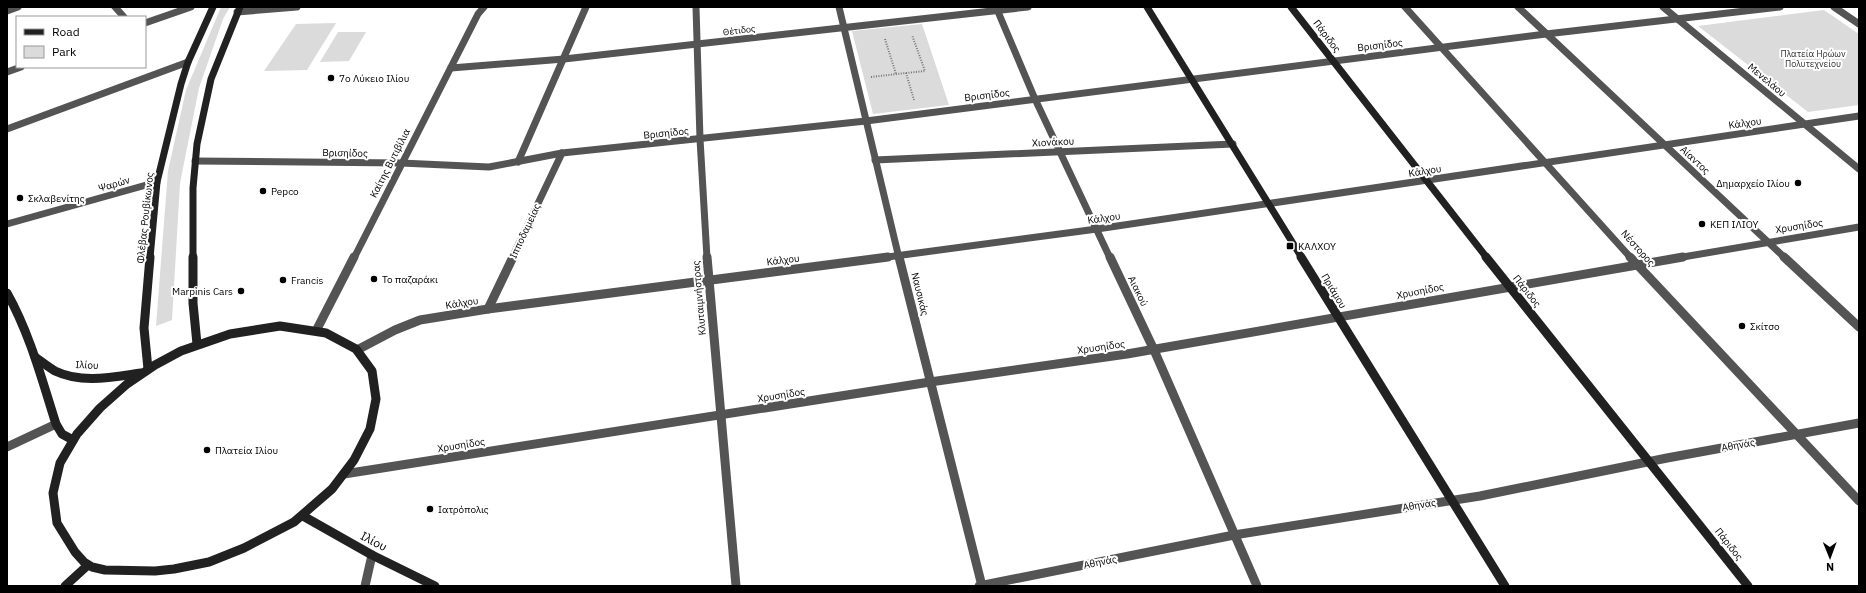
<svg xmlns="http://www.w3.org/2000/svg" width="1866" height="593" viewBox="0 0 1866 593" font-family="'IBM Plex Sans',sans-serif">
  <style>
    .green { fill: #dbdbdb }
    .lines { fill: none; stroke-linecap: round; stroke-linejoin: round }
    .path { stroke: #767676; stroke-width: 2; stroke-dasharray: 1 1.5; stroke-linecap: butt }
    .street-far1 { stroke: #545454; stroke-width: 7 }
    .street { stroke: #545454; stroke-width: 9 }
    .secondary-far1 { stroke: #212121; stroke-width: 7 }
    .secondary { stroke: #212121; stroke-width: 9 }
    .poi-dot { fill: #000; stroke: #fff; stroke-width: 1.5 }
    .labels { text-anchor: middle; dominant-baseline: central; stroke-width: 4; stroke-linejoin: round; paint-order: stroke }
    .far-street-label { font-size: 9px; fill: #000; stroke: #fff }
    .far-park-label { font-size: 9px; fill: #323232; stroke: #fff }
    .street-label { font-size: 10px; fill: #000; stroke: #fff }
    .poi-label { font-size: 10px; fill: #000; stroke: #fff; text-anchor: start }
    .near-street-label { font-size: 12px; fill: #000; stroke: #fff }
  </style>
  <rect width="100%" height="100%" fill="#fff"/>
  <g class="green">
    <polygon points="221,7 230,7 223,19 199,88 183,168 180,184 172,320 156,326 168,171 186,90"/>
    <polygon points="1824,10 1859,34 1859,105 1808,112 1698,26"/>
    <polygon points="336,23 307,70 264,71 296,24"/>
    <polygon points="922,24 949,105 873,114 852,31"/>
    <polygon points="338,32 366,32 349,61 320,62"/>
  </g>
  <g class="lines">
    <g class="path">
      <polyline points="885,39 896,74"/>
      <polyline points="906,73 925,71 912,35"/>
      <polyline points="871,77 906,73 914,100"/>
    </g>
    <g class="street-far1">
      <polyline points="115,7 124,17"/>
      <polyline points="696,7 700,139 707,258"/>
      <polyline points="839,7 899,258"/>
      <polyline points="996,7 1035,99 1110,258"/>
      <polyline points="1405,7 1631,258"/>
      <polyline points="1518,7 1785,258"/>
      <polyline points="1663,7 1859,169"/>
      <polyline points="1834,7 1859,24"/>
      <polyline points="7,11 18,7"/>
      <polyline points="237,12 297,7"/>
      <polyline points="145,23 191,7"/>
      <polyline points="451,68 564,59 1028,7"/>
      <polyline points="7,72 21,67"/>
      <polyline points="7,129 188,62"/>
      <polyline points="875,160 1233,144"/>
      <polyline points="195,161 401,163 489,167 562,153 866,121 1546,34 1780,7"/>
      <polyline points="518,162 586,7"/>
      <polyline points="7,224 157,182"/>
      <polyline points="354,258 478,14 484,7"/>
      <polyline points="512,258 562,153"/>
      <polyline points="880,258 1097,229 1859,116"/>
      <polyline points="1677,258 1859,227"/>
    </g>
    <g class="street">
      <polyline points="707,257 736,586"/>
      <polyline points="899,257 982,586"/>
      <polyline points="1110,257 1154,350 1257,586"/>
      <polyline points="1630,257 1859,501"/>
      <polyline points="1784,257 1859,327"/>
      <polyline points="488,309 513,257"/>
      <polyline points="317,329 354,257"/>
      <polyline points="357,350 395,330 420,320 488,309 888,257"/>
      <polyline points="7,447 56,424"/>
      <polyline points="344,474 930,382 1127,354 1683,257"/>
      <polyline points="365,586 372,555"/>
      <polyline points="979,586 1234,535 1480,496 1667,458 1859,423"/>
    </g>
    <g class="secondary-far1">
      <polyline points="1147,7 1302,258"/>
      <polyline points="1291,7 1487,258"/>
      <polyline points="150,258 157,182 181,84 188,62 213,7"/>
      <polyline points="193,258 193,188 197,144 211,79 240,7"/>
    </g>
    <g class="secondary">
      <polyline points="193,257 193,303 197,344"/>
      <polyline points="1301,257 1505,586"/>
      <polyline points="1486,257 1748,586"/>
      <path d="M7,293C30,334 42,380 56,424L62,434L73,440"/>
      <polygon points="280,326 326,333 356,349 372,371 376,399 370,429 354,460 332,489 294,522 244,548 209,562 174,569 155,571 105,570 92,567 84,562 75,552 57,523 53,493 60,463 77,434 100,408 127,384 155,365 181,351 230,334"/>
      <path d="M35,357C42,362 48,367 55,371C82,384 113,377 141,373"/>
      <polyline points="148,369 144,328 150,257"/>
      <polyline points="303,516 372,555 435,586"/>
      <polyline points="65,586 88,565"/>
    </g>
  </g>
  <g class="poi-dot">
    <circle cx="331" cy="78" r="4"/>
    <circle cx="1798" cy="183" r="4"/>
    <circle cx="263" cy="191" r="4"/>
    <circle cx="20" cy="198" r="4"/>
    <circle cx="1702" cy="224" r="4"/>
    <rect x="1286" y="242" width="8" height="8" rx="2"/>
    <circle cx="374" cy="279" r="4"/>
    <circle cx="283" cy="280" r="4"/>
    <circle cx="241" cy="291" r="4"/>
    <circle cx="1742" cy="326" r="4"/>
    <circle cx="207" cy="450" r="4"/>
    <circle cx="430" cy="509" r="4"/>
  </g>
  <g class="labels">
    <g class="far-street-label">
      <text transform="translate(739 30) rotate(-7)">Θέτιδος</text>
    </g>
    <g class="far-park-label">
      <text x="1813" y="53">Πλατεία Ηρώων<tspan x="1813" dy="10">Πολυτεχνείου</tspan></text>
    </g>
    <g class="street-label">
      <text transform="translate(1327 36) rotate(53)">Πάριδος</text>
      <text transform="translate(1380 45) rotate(-7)">Βρισηίδος</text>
      <text transform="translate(1767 80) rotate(40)">Μενελάου</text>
      <text transform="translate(987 95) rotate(-7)">Βρισηίδος</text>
      <text transform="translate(1745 123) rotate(-8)">Κάλχου</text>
      <text transform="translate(666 133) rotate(-6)">Βρισηίδος</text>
      <text transform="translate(1053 142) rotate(-3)">Χιονάκου</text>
      <text transform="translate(345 153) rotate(1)">Βρισηίδος</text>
      <text transform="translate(1695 160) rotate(43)">Αίαντος</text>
      <text transform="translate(390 163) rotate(-63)">Καίτης Βυτιβίλια</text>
      <text transform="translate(1425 171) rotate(-9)">Κάλχου</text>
      <text transform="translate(114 184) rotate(-16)">Ψαρών</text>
      <text transform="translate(145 218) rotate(-84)">Φλέβας Ρουβίκωνος</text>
      <text transform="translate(1104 218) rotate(-8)">Κάλχου</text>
      <text transform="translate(1799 226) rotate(-9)">Χρυσηίδος</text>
      <text transform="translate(525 231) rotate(-65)">Ιπποδαμείας</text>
      <text transform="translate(1638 248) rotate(48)">Νέστορος</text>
      <text transform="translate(783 260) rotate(-7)">Κάλχου</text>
      <text transform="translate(1138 291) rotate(64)">Αιακού</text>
      <text transform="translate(1334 291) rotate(59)">Πριάμου</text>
      <text transform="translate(1420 291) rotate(-11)">Χρυσηίδος</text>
      <text transform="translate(1527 291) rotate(52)">Πάριδος</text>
      <text transform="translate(920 294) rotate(76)">Ναυσικάς</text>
      <text transform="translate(699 298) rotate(-95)">Κλυταιμνήστρας</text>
      <text transform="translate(462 303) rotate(-9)">Κάλχου</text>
      <text transform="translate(1101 347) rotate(-8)">Χρυσηίδος</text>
      <text transform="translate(87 365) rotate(3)">Ιλίου</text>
      <text transform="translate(781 395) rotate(-9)">Χρυσηίδος</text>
      <text transform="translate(461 445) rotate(-9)">Χρυσηίδος</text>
      <text transform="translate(1738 445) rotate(-10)">Αθηνάς</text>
      <text transform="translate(1419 505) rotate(-9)">Αθηνάς</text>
      <text transform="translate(1729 544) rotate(52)">Πάριδος</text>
      <text transform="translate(1100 562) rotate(-11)">Αθηνάς</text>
    </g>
    <g class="poi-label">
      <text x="339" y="78">7ο Λύκειο Ιλίου</text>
      <text x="1790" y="183" text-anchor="end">Δημαρχείο Ιλίου</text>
      <text x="271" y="191">Pepco</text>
      <text x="28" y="198">Σκλαβενίτης</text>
      <text x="1710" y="224">ΚΕΠ ΙΛΙΟΥ</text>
      <text x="1298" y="246">ΚΑΛΧΟΥ</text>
      <text x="382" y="279">Το παζαράκι</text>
      <text x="291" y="280">Francis</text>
      <text x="233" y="291" text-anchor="end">Marpinis Cars</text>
      <text x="1750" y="326">Σκίτσο</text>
      <text x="215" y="450">Πλατεία Ιλίου</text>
      <text x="438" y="509">Ιατρόπολις</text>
    </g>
    <g class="near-street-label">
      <text transform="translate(374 541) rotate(28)">Ιλίου</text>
    </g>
  </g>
  <rect width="1866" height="593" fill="none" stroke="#000000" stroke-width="16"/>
  <rect x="16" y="16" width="130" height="52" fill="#ffffff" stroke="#999999"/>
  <rect x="24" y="29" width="20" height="6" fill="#212121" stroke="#999999"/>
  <text x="52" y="36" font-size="12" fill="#000000">Road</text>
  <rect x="24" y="46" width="20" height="12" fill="#dbdbdb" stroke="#999999"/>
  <text x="52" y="56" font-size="12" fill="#000000">Park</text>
  <g transform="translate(1830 557) rotate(179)" stroke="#ffffff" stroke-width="3" paint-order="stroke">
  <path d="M0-3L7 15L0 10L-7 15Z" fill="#000000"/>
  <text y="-6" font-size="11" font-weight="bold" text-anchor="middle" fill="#000000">N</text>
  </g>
</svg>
